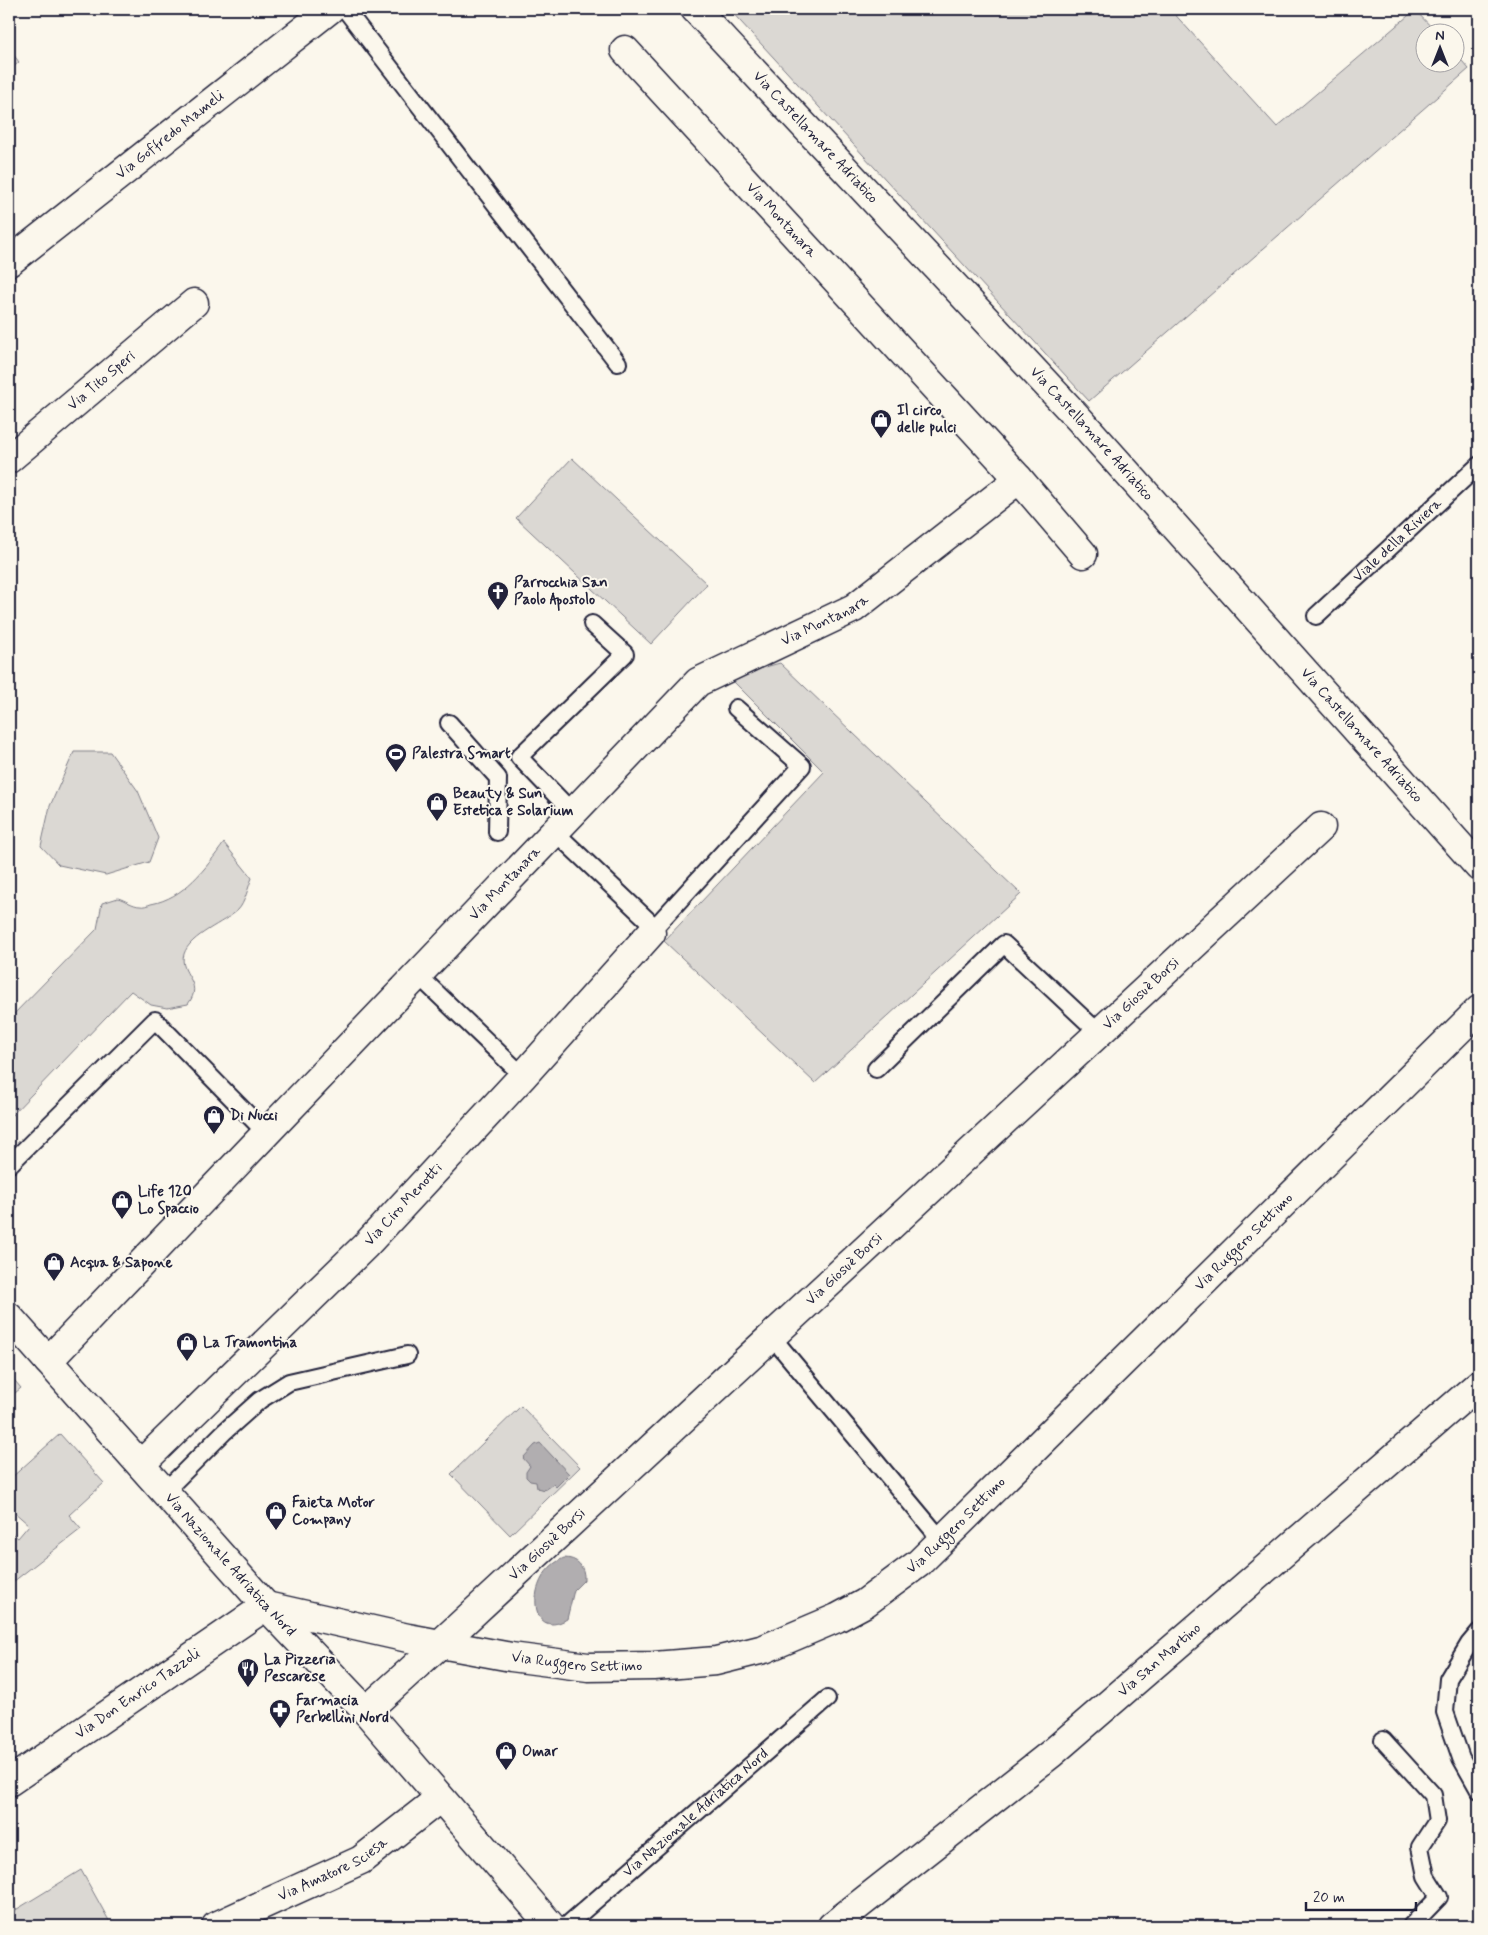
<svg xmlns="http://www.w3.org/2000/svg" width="1488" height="1935" viewBox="0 0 1488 1935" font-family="Mynerve,sans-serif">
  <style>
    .green { fill: #dbd8d3; stroke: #7e7d87 }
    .water { fill: #b1aeb0; stroke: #787681 }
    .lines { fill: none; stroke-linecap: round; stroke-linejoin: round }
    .lane-casing { stroke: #22223b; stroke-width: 20 }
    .street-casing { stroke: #22223b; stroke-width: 31 }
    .secondary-casing { stroke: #22223b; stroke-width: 31 }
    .lane { stroke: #fbf7ec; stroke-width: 16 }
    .street { stroke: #fbf7ec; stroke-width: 28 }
    .secondary { stroke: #fbf7ec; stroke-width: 28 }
    .labels { text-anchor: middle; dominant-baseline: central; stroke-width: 4; stroke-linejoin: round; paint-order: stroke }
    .street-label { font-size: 15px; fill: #22223b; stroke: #fbf7ec }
    .poi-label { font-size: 15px; font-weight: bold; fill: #22223b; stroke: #fbf7ec; text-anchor: start }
  </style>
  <rect width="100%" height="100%" fill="#fbf7ec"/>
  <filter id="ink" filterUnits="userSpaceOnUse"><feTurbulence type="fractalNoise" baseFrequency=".02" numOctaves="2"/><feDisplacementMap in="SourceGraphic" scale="10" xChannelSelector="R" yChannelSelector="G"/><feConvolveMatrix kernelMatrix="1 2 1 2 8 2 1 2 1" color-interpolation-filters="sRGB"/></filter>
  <g filter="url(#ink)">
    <g class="green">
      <polygon points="729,9 1170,9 1277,127 1415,10 1436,32 1426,32 1426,62 1456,62 1456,54 1469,69 1089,401"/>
      <polygon points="9,49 19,62 9,71"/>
      <polygon points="572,458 707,584 651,644 516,518"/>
      <polygon points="780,663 1021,894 815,1083 664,941 824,772 731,679 740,674"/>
      <polygon points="74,752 110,752 138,791 158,838 149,862 106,875 59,865 41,846 50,806"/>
      <path d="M224,843L252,878C248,887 245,903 238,910C224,923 190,935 184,954C178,974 205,982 188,1004L167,1008L151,1005L131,991L9,1118V1019L97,929L102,903L118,898C125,900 133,906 140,906C143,907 148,905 151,904C184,898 206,868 224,843Z"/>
      <polygon points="9,1374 21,1388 9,1398"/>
      <polygon points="521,1406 580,1467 510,1535 451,1474"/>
      <polygon points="60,1434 104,1483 69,1515 81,1529 9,1585 9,1531 18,1538 29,1525 13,1511 9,1516 9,1476 11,1478"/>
      <polygon points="81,1870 112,1926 9,1926 9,1914"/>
    </g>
    <g class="water">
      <polygon points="540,1443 569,1474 556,1487 553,1484 544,1490 537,1488 536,1482 530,1481 526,1477 526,1472 530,1466 523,1458 535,1445"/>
      <path d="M564,1558C577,1558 585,1566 584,1580L574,1590L567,1619C528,1643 524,1574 564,1558Z"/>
    </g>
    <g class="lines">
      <g class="lane-casing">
        <g id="lane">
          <polyline points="345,9 618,363"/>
          <path id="s1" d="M1316,616L1479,465"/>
          <polyline points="449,723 498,778 497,832"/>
          <polyline points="573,813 519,757 625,654 592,624"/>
          <polyline points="555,832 655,927 802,766 736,708"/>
          <polyline points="418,975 523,1076"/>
          <polyline points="876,1069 1004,944 1099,1033"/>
          <polyline points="9,1165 155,1020 266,1133"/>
          <polyline points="772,1337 933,1530"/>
          <polyline points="165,1491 224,1432 260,1400 289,1382 407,1355"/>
          <polyline points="1479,1632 1469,1644 1448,1679 1445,1712 1461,1758 1479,1790"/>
          <polyline points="1383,1740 1433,1795 1437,1821 1420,1847 1426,1876 1439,1897 1411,1926"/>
          <path id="s2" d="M566,1926L827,1699"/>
        </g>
      </g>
      <g class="street-casing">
        <g id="street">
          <path id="s3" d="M695,9L1080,420L1479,867"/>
          <path id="s4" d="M625,50L1019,479L1083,554"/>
          <path id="s5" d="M9,262L330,9"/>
          <path id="s6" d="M9,459L194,303"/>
          <path id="s7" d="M48,1361L698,682L854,608L1019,479"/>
          <path id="s8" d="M141,1464L365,1246L523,1076L651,933"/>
          <path id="s9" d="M366,1711L440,1644L1321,827"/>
          <path id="s10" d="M9,1782L266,1606L408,1638L511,1657L588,1667L654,1666L716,1661L764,1649L837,1618L865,1603L919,1563L1479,1010"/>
          <path id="s11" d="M216,1926L361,1860L440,1798"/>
          <path id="s12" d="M832,1926L1052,1753L1479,1384"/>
        </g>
      </g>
      <g class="secondary-casing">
        <g id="secondary">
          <path id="s13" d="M9,1317L266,1606L366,1711L551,1926"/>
        </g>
      </g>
      <use href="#lane" class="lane"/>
      <use href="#street" class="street"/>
      <use href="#secondary" class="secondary"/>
    </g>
  </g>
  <defs>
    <g id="shop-pin" transform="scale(1.125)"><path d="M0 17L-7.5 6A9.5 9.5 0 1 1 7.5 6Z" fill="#22223b" stroke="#fbf7ec"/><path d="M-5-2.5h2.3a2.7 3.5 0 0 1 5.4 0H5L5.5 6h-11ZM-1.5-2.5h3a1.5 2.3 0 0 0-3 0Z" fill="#fff"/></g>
    <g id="church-pin" transform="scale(1.125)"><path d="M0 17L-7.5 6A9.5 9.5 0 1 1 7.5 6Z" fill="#22223b" stroke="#fbf7ec"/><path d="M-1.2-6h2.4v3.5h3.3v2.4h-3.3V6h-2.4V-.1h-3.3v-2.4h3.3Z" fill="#fff"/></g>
    <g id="stadium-pin" transform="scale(1.125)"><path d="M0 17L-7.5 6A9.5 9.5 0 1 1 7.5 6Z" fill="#22223b" stroke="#fbf7ec"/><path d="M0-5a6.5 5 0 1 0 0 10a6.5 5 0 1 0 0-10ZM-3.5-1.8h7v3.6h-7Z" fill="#fff"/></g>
    <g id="restaurant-pin" transform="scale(1.125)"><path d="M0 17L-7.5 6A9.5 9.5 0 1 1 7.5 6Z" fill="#22223b" stroke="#fbf7ec"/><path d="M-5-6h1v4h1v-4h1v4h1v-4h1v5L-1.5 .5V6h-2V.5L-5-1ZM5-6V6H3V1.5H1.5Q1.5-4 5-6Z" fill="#fff"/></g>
    <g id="pharmacy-pin" transform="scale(1.125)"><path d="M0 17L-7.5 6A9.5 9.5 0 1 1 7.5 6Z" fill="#22223b" stroke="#fbf7ec"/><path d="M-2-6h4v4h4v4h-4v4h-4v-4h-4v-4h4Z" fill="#fff"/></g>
  </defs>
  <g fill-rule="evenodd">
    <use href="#shop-pin" x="881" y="420"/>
    <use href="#church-pin" x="498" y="592"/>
    <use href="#stadium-pin" x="396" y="754"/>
    <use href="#shop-pin" x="437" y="803"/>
    <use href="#shop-pin" x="214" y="1116"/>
    <use href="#shop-pin" x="122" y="1201"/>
    <use href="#shop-pin" x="54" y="1263"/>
    <use href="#shop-pin" x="187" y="1343"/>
    <use href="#shop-pin" x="276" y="1512"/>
    <use href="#restaurant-pin" x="248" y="1669"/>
    <use href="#pharmacy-pin" x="280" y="1710"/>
    <use href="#shop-pin" x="506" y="1752"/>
  </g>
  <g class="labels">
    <g class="street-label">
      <text stroke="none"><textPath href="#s5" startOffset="205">Via Goffredo Mameli</textPath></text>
      <text stroke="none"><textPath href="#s3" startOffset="176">Via Castellamare Adriatico</textPath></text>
      <text stroke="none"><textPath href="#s4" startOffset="231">Via Montanara</textPath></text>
      <text stroke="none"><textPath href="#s6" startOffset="121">Via Tito Speri</textPath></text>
      <text stroke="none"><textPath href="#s3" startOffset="581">Via Castellamare Adriatico</textPath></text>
      <text stroke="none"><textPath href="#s1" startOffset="111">Viale della Riviera</textPath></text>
      <text stroke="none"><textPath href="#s7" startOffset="1081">Via Montanara</textPath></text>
      <text stroke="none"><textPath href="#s3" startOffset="986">Via Castellamare Adriatico</textPath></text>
      <text stroke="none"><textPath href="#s7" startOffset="661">Via Montanara</textPath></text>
      <text stroke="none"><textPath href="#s9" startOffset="1056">Via Giosuè Borsi</textPath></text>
      <text stroke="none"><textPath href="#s8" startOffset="369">Via Ciro Menotti</textPath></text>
      <text stroke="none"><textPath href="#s10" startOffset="1452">Via Ruggero Settimo</textPath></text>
      <text stroke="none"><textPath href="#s9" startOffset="651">Via Giosuè Borsi</textPath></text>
      <text stroke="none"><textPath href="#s10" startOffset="1048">Via Ruggero Settimo</textPath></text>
      <text stroke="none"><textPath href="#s9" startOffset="246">Via Giosuè Borsi</textPath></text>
      <text stroke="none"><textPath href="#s13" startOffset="332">Via Nazionale Adriatica Nord</textPath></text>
      <text stroke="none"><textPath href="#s12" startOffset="422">Via San Martino</textPath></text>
      <text stroke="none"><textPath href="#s10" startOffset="628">Via Ruggero Settimo</textPath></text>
      <text stroke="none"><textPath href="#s10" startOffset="156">Via Don Enrico Tazzoli</textPath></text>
      <text stroke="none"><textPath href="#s2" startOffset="172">Via Nazionale Adriatica Nord</textPath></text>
      <text stroke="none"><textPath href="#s11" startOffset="130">Via Amatore Sciesa</textPath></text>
    </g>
    <g class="poi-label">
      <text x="897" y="411">Il circo<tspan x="897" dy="17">delle pulci</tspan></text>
      <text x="514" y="583">Parrocchia San<tspan x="514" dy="17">Paolo Apostolo</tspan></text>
      <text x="412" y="754">Palestra Smart</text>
      <text x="453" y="794">Beauty &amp; Sun<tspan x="453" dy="17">Estetica e Solarium</tspan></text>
      <text x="230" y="1116">Di Nucci</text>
      <text x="138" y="1192">Life 120<tspan x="138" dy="17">Lo Spaccio</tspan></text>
      <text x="70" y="1263">Acqua &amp; Sapone</text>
      <text x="203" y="1343">La Tramontina</text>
      <text x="292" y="1503">Faieta Motor<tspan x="292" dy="17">Company</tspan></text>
      <text x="264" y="1660">La Pizzeria<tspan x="264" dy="17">Pescarese</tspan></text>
      <text x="296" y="1701">Farmacia<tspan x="296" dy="17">Perbellini Nord</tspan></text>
      <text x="522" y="1752">Omar</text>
    </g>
  </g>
  <rect width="1488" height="1935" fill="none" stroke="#fbf7ec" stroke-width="30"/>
  <rect x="15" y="15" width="1458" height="1905" fill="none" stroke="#22223b" stroke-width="2" filter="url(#ink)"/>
  <g transform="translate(1440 48)"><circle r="24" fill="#fbf7ec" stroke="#a4a2a5"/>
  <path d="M0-4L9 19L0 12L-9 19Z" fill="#22223b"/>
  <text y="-8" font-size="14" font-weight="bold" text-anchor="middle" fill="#22223b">N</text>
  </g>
  <path d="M1306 1902v8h110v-8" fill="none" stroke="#22223b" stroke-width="2.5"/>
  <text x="1313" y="1902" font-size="15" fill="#22223b" stroke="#fbf7ec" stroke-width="4" paint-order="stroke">20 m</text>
</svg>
